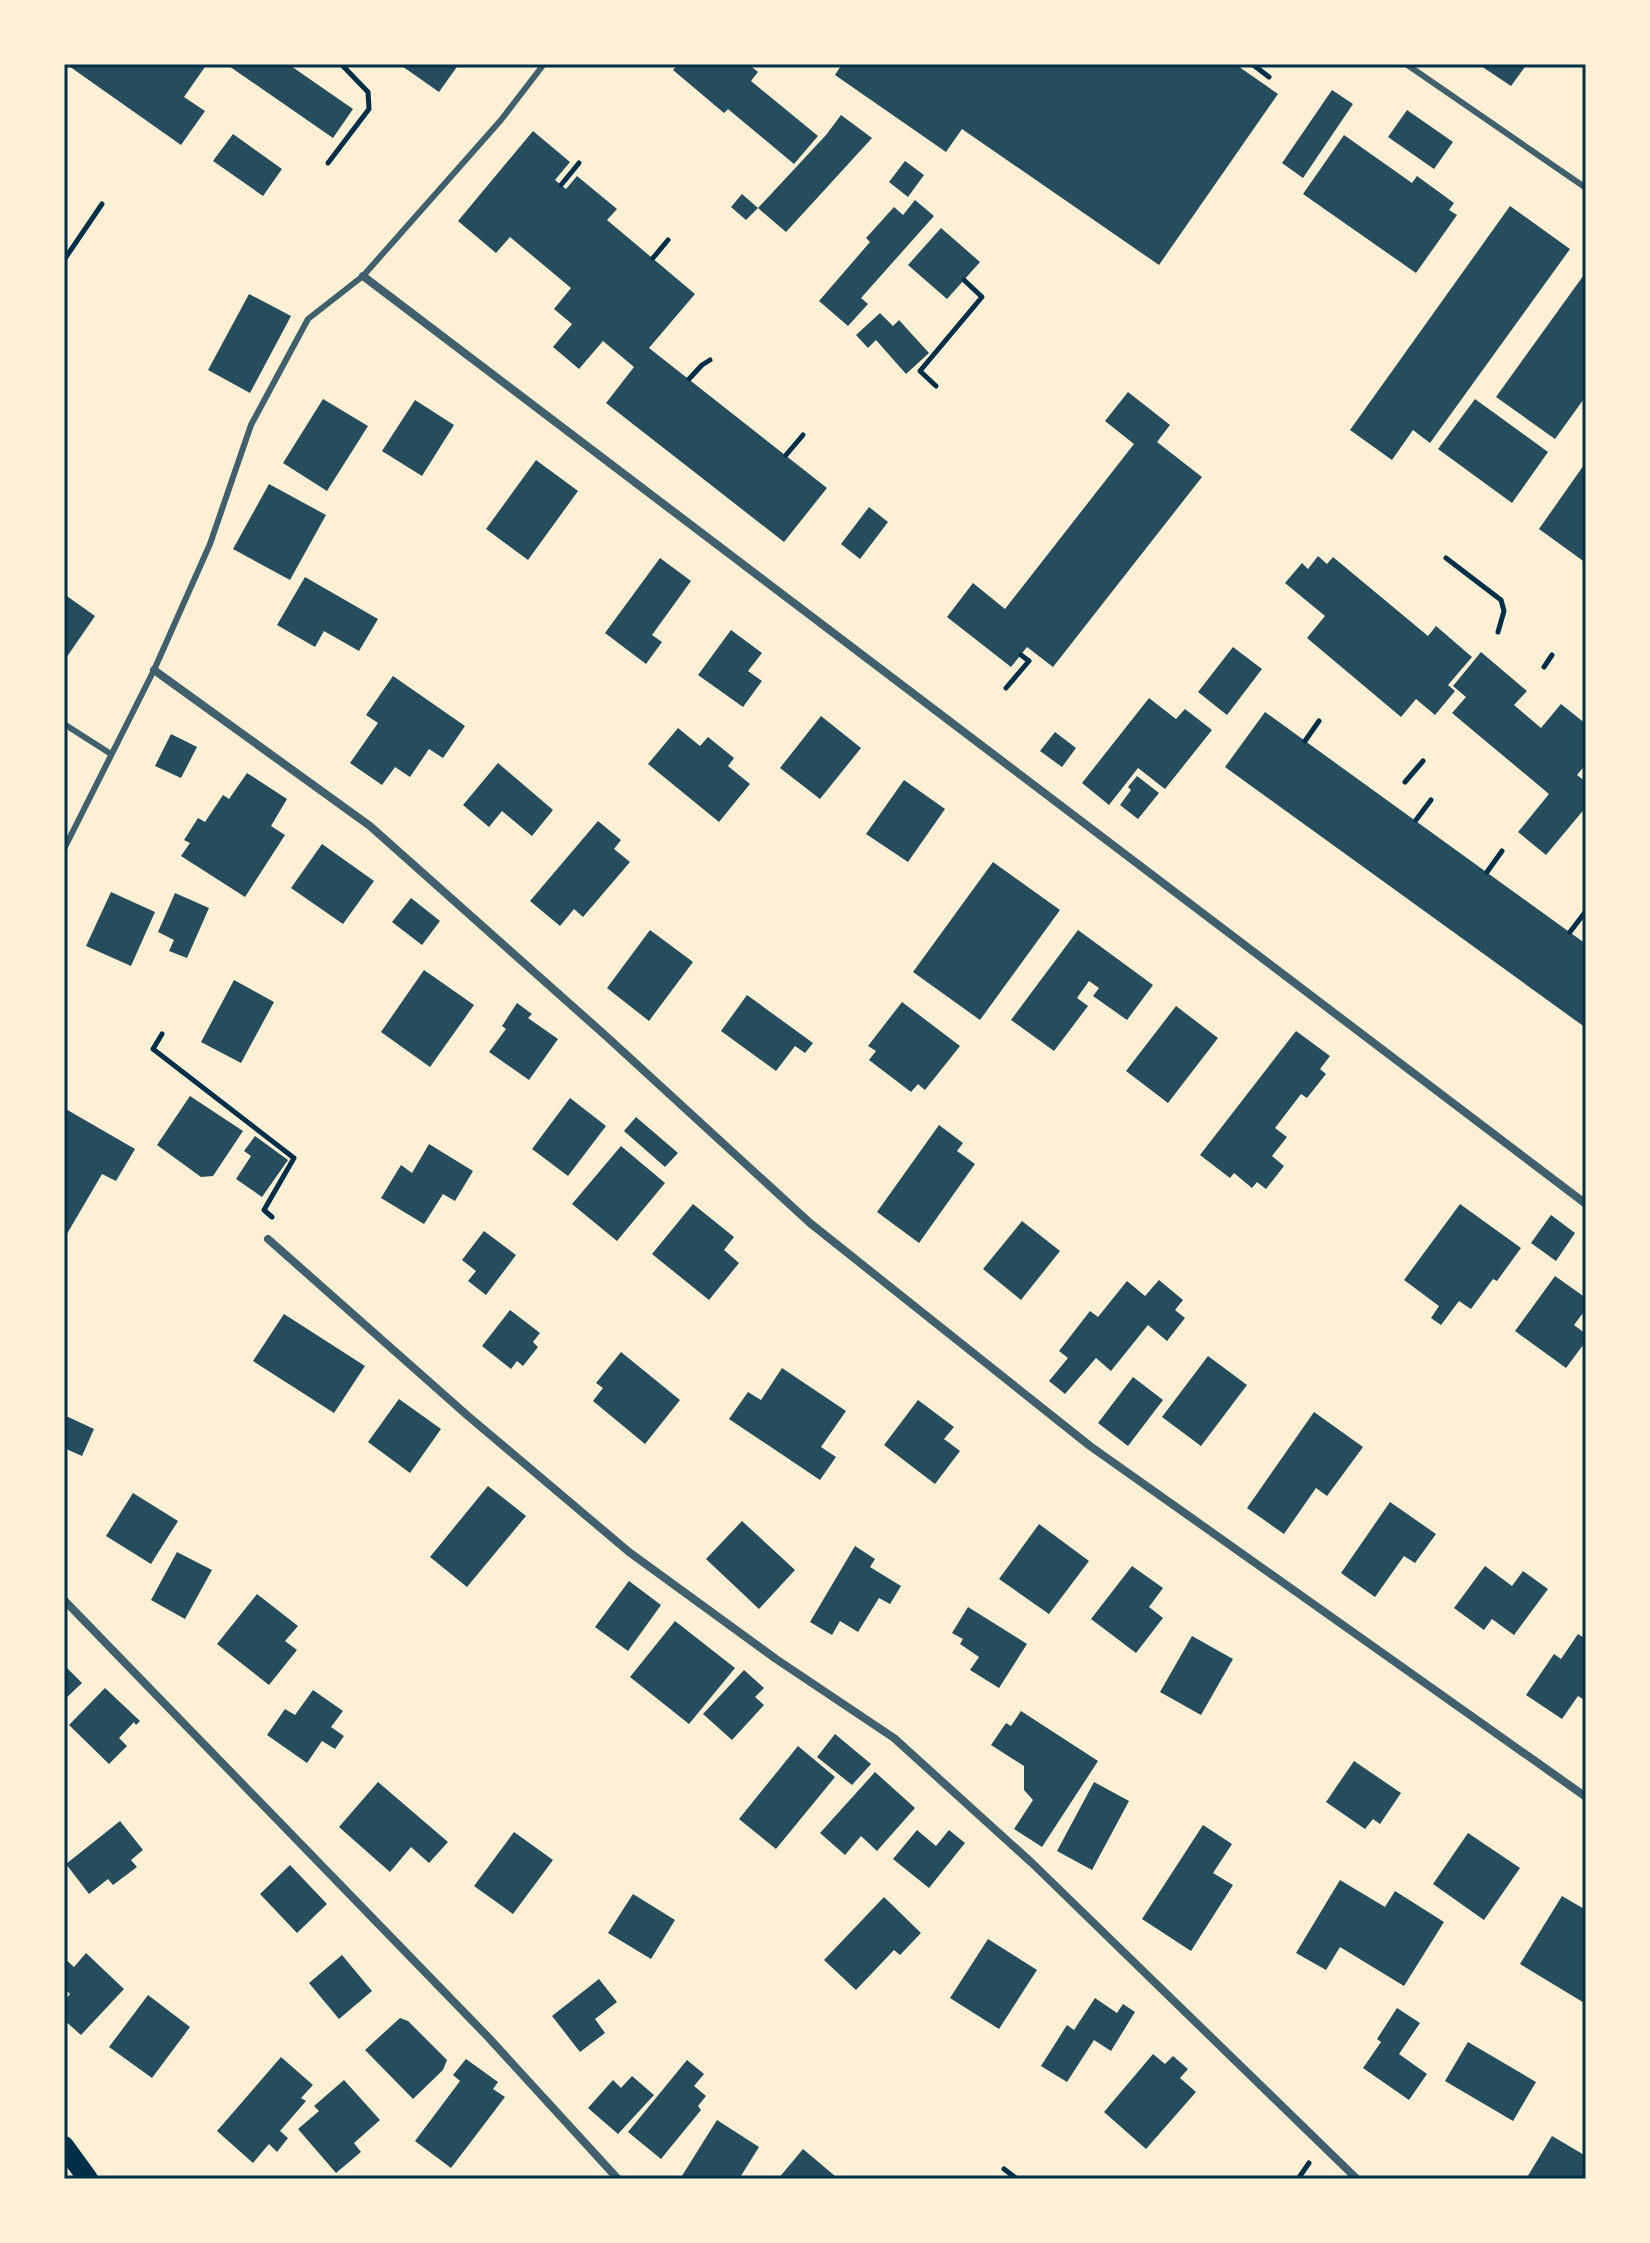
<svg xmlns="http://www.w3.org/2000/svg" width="1650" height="2243" viewBox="0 0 1650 2243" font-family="'Nunito Sans',sans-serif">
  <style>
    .building { fill: #264d5e }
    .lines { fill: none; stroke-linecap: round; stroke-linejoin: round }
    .path { stroke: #003049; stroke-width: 5 }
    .service { stroke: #3f606c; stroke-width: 6 }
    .minor { stroke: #3f606c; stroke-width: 8 }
    .primary { stroke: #003049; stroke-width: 20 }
    .neatline { fill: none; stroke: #003049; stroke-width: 3 }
  </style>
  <rect width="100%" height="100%" fill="#fdf0d5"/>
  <g class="building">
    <polygon points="66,64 207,64 184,97 205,111 181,145"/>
    <polygon points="226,64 288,64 353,109 333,138"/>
    <polygon points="399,64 459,64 439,92"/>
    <polygon points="678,64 748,64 758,72 751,81 818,136 794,164 728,109 724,113 673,70"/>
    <polygon points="842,64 1235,64 1278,94 1159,265 962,129 946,152 835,75"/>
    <polygon points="1478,64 1527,64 1511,86"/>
    <polygon points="1332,90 1353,104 1303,178 1282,163"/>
    <polygon points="1407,110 1453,142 1434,169 1388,137"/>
    <polygon points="841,115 872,138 786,232 758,208 826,135"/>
    <polygon points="533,131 570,162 555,180 566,189 577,176 617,209 607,220 695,294 649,348 827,488 784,542 606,403 634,367 603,341 579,369 553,347 572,324 554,309 571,288 510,237 496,253 458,221"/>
    <polygon points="233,134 282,169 263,196 213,161"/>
    <polygon points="1344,135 1412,183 1417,176 1454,203 1449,210 1457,215 1416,273 1303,194"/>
    <polygon points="905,161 924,175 908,197 889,182"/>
    <polygon points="742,194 758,208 746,220 731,207"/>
    <polygon points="915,200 934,216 861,298 868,304 848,326 819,301 870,242 866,238 894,207 903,215"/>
    <polygon points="1510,206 1570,249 1430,443 1413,430 1392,460 1350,430"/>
    <polygon points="941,228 980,262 947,299 908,265"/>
    <polygon points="1586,272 1586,396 1555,439 1496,397"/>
    <polygon points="249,294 291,316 250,393 208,370"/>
    <polygon points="880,313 893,326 899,320 929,353 906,374 876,340 868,348 856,335"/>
    <polygon points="1128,392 1170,425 1157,442 1202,477 1053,667 1027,647 1011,667 947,617 973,583 1005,609 1134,444 1105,421"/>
    <polygon points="323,399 368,426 327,491 283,463"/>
    <polygon points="1475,399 1548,452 1512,503 1438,449"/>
    <polygon points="415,400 454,425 422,476 382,451"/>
    <polygon points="536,460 578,491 528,560 486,529"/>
    <polygon points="1586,462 1586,563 1539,529"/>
    <polygon points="269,484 326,515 290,580 233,549"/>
    <polygon points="869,507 888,522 860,559 841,544"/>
    <polygon points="1318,556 1327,564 1333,557 1428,636 1436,626 1472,657 1448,685 1455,691 1435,715 1416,699 1401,717 1307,638 1325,616 1285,583 1302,563 1308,569"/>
    <polygon points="660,558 691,581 652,635 662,642 646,664 605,633"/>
    <polygon points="305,577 378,619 359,651 324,631 315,647 277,625"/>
    <polygon points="64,594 95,616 64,661"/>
    <polygon points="731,630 762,653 748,671 762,681 743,707 698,675"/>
    <polygon points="1233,647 1262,669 1227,715 1198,692"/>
    <polygon points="1481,652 1527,691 1514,705 1541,728 1561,704 1586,724 1586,764 1577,775 1586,782 1586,807 1546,855 1518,832 1549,794 1452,713 1466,697 1453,686"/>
    <polygon points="393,676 465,726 443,758 429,749 410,777 395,767 382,785 350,763 378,723 366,715"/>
    <polygon points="1149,698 1176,719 1185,709 1212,730 1165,789 1138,768 1109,805 1082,783"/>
    <polygon points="1265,712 1586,944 1586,1028 1225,767"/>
    <polygon points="821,716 861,748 820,799 780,768"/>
    <polygon points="678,728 700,746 708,737 734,758 728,766 750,784 719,822 648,764"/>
    <polygon points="1055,732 1076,748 1062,767 1040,751"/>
    <polygon points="171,734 197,747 181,778 155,766"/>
    <polygon points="498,763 553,810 532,836 502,811 489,827 463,805"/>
    <polygon points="247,773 287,799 271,826 285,835 245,897 181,856 190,843 184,840 198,818 205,822 223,795 229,799"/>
    <polygon points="1137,776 1159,793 1138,819 1120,805 1131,790 1128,787"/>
    <polygon points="904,780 945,809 908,862 866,834"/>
    <polygon points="598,821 621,840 614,849 630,862 583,917 574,909 560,926 530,901"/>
    <polygon points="322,844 374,881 343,924 291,888"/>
    <polygon points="993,862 1060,910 980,1020 913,972"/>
    <polygon points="111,892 155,912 131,966 86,946"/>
    <polygon points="175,893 209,908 187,958 169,951 174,940 158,932"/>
    <polygon points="411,898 440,921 422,945 392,922"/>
    <polygon points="650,930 693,962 649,1021 607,988"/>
    <polygon points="1078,930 1153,985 1127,1020 1093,996 1099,988 1089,981 1077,998 1088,1006 1054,1051 1011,1020"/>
    <polygon points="424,970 474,1005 430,1067 381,1032"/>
    <polygon points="234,980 274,1002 241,1063 201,1042"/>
    <polygon points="747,995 813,1043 805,1053 795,1046 776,1071 721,1031"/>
    <polygon points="902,1002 960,1046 925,1090 918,1084 911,1092 869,1060 876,1051 868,1046"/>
    <polygon points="517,1003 532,1014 528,1018 558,1039 529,1080 489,1052 506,1029 502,1026"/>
    <polygon points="1176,1006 1218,1038 1168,1103 1126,1071"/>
    <polygon points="1296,1031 1330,1056 1320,1069 1326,1074 1307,1098 1301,1094 1275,1128 1287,1137 1272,1156 1284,1166 1266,1189 1257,1182 1252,1188 1234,1173 1230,1178 1200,1155"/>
    <polygon points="190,1096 243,1131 213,1176 201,1177 157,1145"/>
    <polygon points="570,1098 606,1126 568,1176 532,1149"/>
    <polygon points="64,1108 135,1149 116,1181 102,1174 64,1239"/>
    <polygon points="636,1117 678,1153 665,1167 624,1131"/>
    <polygon points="939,1125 963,1143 957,1151 975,1164 919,1243 877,1212"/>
    <polygon points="255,1136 288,1160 262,1197 236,1179 251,1156 244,1151"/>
    <polygon points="429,1144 473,1171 455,1201 443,1194 424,1224 381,1198 401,1165 412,1173"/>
    <polygon points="621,1146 665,1183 617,1241 572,1204"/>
    <polygon points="693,1204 734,1237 724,1250 739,1263 709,1300 652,1254"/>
    <polygon points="1460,1204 1521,1248 1497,1281 1493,1279 1471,1309 1459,1301 1441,1325 1431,1318 1439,1306 1404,1280"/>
    <polygon points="1551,1215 1575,1233 1556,1261 1531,1243"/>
    <polygon points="1022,1221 1060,1251 1021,1300 983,1269"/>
    <polygon points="484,1231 516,1255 486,1295 468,1281 476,1271 462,1260"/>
    <polygon points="1555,1276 1586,1298 1586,1309 1574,1325 1586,1334 1586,1341 1566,1368 1515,1331"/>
    <polygon points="1159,1280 1183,1300 1175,1310 1185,1318 1167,1341 1148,1325 1111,1371 1096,1358 1065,1394 1049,1381 1068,1358 1059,1351 1090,1311 1098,1317 1127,1281 1145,1296"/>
    <polygon points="510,1310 540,1333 533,1342 538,1347 523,1366 517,1361 511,1369 482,1346"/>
    <polygon points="284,1314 365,1366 334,1413 253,1361"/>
    <polygon points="621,1352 680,1400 645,1444 593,1401 603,1388 596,1383"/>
    <polygon points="1208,1356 1247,1385 1201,1446 1162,1417"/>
    <polygon points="782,1368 846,1411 821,1447 836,1457 820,1480 729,1419 748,1392 761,1400"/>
    <polygon points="1133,1377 1163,1400 1128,1446 1098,1423"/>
    <polygon points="399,1399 441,1429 410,1473 368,1442"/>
    <polygon points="918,1400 954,1427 944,1439 960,1451 935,1484 884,1445"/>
    <polygon points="1314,1412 1363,1447 1327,1496 1316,1488 1284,1534 1247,1508"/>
    <polygon points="64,1415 94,1429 82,1456 64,1448"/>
    <polygon points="488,1486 526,1516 467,1587 430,1557"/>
    <polygon points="133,1493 178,1521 151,1564 106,1536"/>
    <polygon points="1390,1502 1436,1534 1415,1563 1404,1556 1375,1597 1341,1573"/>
    <polygon points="742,1521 795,1570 759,1609 706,1559"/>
    <polygon points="1039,1524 1089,1561 1049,1614 999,1579"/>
    <polygon points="855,1546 875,1559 870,1567 901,1586 890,1604 879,1598 858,1632 840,1621 832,1635 810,1622"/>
    <polygon points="177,1552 212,1570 185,1619 151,1600"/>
    <polygon points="1132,1566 1163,1588 1149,1607 1163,1618 1136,1653 1091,1619"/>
    <polygon points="1485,1566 1512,1586 1523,1571 1548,1589 1514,1635 1492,1619 1484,1630 1454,1608"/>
    <polygon points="629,1581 661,1605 628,1651 595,1627"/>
    <polygon points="257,1594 298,1626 285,1641 297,1650 269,1685 217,1644"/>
    <polygon points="968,1607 1027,1644 999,1688 970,1670 979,1657 960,1644 963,1639 952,1633"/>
    <polygon points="675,1621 735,1668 689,1724 630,1677"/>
    <polygon points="1578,1634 1586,1639 1586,1701 1578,1696 1562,1719 1526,1695 1554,1654 1561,1659"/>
    <polygon points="1192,1636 1233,1659 1201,1715 1160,1692"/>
    <polygon points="64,1665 82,1683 64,1700"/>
    <polygon points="744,1670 764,1688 755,1697 764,1705 732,1740 703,1714"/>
    <polygon points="105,1688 140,1721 136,1725 134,1722 119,1738 127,1746 109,1764 69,1725"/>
    <polygon points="313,1690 343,1711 331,1727 344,1736 335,1749 322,1741 307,1763 267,1735 285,1709 295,1715"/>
    <polygon points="1021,1711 1098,1761 1042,1847 1014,1829 1033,1800 1024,1790 1024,1766 991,1745 1006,1723 1011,1726"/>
    <polygon points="835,1734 871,1764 852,1785 817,1757"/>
    <polygon points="798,1746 835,1777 776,1849 739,1819"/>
    <polygon points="1354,1761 1401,1793 1380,1824 1373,1819 1365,1829 1326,1802"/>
    <polygon points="875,1772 915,1808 877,1851 861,1836 845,1855 820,1833"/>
    <polygon points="378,1782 448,1842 429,1863 411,1847 390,1872 339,1827"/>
    <polygon points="1094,1782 1129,1801 1092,1870 1057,1851"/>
    <polygon points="120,1821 143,1850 131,1860 137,1867 113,1885 108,1879 89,1894 66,1864"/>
    <polygon points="1203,1825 1232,1844 1213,1873 1233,1885 1191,1951 1142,1919"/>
    <polygon points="917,1830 936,1846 949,1830 965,1843 929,1888 893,1859"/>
    <polygon points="514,1832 553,1860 513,1914 474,1886"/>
    <polygon points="1468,1833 1520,1868 1484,1920 1433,1884"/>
    <polygon points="290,1865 327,1904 297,1933 260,1894"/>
    <polygon points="1340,1880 1385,1907 1395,1891 1444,1922 1404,1986 1340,1947 1326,1970 1296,1953"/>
    <polygon points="633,1894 675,1920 651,1959 608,1933"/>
    <polygon points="1562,1896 1586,1910 1586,2004 1520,1964"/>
    <polygon points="884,1897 921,1933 900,1955 894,1950 856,1990 824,1960"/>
    <polygon points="988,1939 1037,1970 999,2029 950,1998"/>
    <polygon points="86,1953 124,1989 81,2035 64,2020 64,2001 70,1994 64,1988 64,1958 74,1967"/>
    <polygon points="342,1955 372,1991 339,2019 309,1983"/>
    <polygon points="599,1979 617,2002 595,2019 605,2033 580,2052 552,2016"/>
    <polygon points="148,1995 190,2027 152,2078 109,2047"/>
    <polygon points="1095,1998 1117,2013 1123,2004 1135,2012 1111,2051 1094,2040 1067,2082 1041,2066 1067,2025 1074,2030"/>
    <polygon points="1397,2008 1420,2023 1399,2054 1427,2074 1409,2100 1363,2068 1381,2042 1377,2039"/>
    <polygon points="400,2018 408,2021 447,2060 443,2070 413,2099 365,2050"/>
    <polygon points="1468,2042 1536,2082 1513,2121 1445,2081"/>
    <polygon points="1153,2054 1165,2064 1173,2056 1188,2069 1180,2078 1196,2092 1146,2149 1104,2112"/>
    <polygon points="281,2057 313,2085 301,2098 306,2101 280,2131 288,2138 277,2152 269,2144 253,2163 217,2131"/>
    <polygon points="466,2059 498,2082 493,2089 505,2097 451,2168 415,2141 460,2081 453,2075"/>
    <polygon points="687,2060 704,2074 694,2086 706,2096 698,2106 701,2110 661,2159 628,2132"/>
    <polygon points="632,2076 654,2095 618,2134 588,2108 613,2080 621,2088"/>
    <polygon points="344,2080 380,2120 354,2143 361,2152 336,2173 298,2129 319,2111 314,2106"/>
    <polygon points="717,2120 759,2147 739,2179 680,2179"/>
    <polygon points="1552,2136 1586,2156 1586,2179 1526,2179"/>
    <polygon points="803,2149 835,2176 832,2179 778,2179"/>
  </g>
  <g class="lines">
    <g class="path">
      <polyline points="1252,64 1269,77"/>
      <polyline points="328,163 369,109 368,92 341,64"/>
      <polyline points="561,185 579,163"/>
      <polyline points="653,258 668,240"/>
      <polyline points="64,260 102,204"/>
      <polyline points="689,379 702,365 710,360"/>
      <polyline points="936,386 920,371 982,297 964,280"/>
      <polyline points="786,455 803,435"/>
      <polyline points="1446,558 1501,600 1504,611 1498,632"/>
      <polyline points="1544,667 1552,655"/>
      <polyline points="1006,688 1029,661 1021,655"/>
      <polyline points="1305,741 1319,721"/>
      <polyline points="1405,782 1423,761"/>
      <polyline points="1416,820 1431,800"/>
      <polyline points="1487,872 1502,851"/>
      <polyline points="1570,932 1586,911"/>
      <polyline points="162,1034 153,1049 294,1158 264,1210 272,1217"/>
      <polyline points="1004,2169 1017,2179"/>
      <polyline points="1298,2179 1309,2163"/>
    </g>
    <g class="service">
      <polyline points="1406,64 1586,188"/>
      <polyline points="64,724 111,754"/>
      <polyline points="64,849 154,670 210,544 251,425 308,319 363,276 501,120 544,64"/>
    </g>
    <g class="minor">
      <polyline points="363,276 1586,1204"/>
      <polyline points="154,670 370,826 606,1036 810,1223 1090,1446 1586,1797"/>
      <polyline points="268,1239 468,1416 629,1552 776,1659 894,1738 1032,1863 1357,2179"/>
      <polyline points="64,1600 488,2037 618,2179"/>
    </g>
    <polyline class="primary" points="64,2146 88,2179"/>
  </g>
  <rect width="1650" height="2243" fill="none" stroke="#fdf0d5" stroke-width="132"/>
  <rect x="66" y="66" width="1518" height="2111" class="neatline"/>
</svg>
